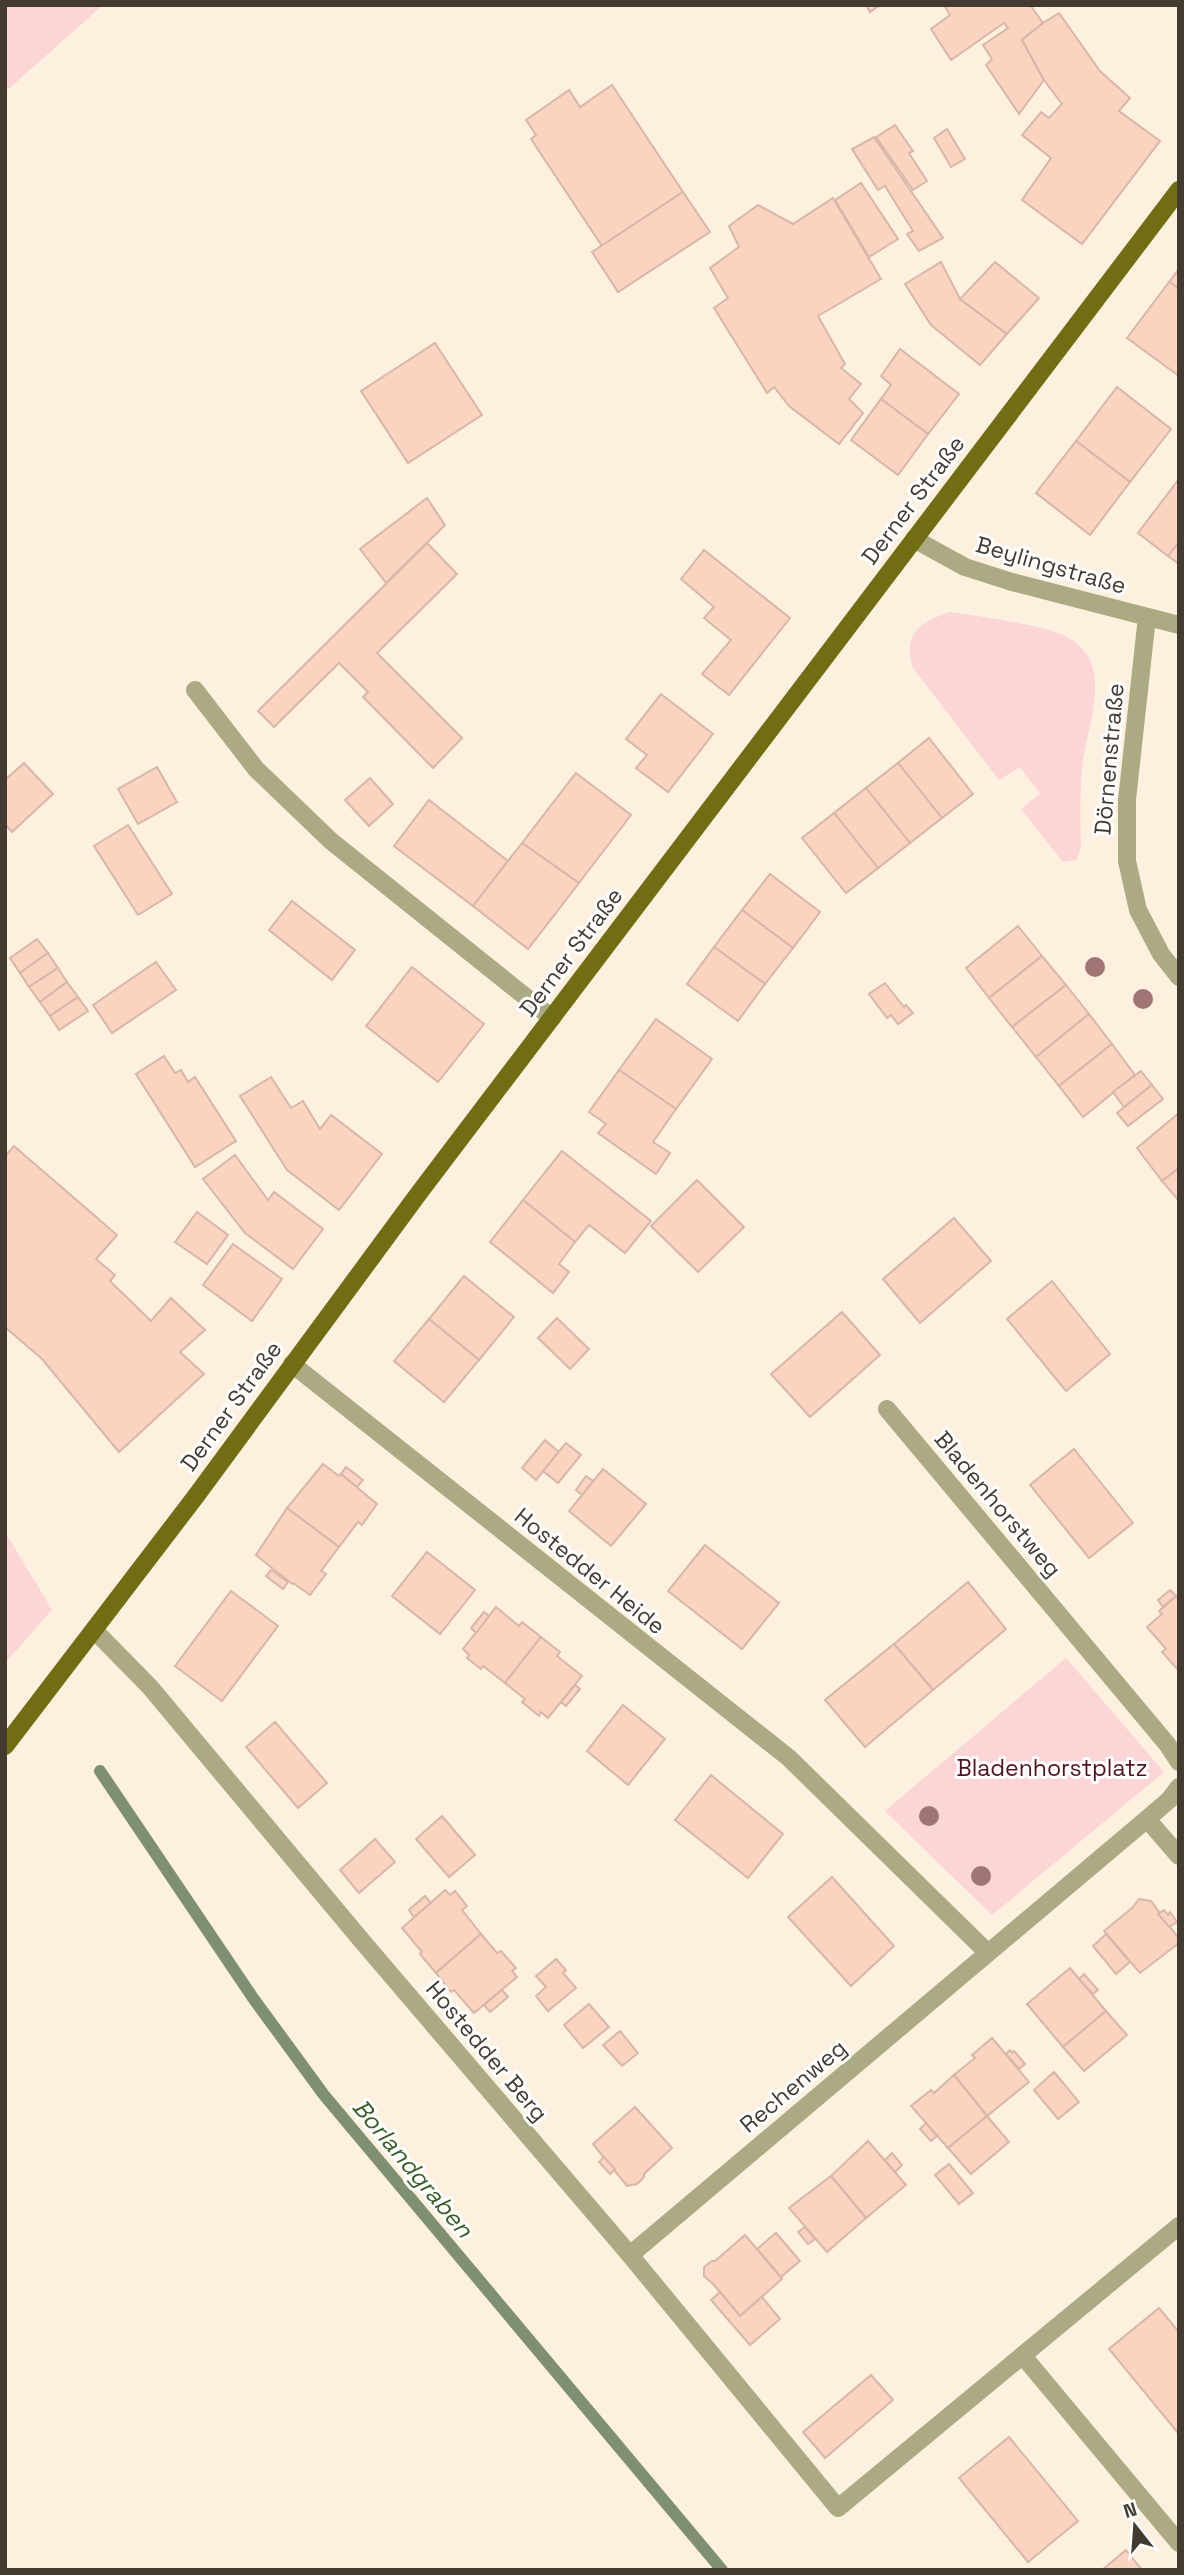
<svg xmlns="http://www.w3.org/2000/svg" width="1184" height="2575" viewBox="0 0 1184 2575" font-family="'Space Grotesk',sans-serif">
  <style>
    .green { fill: #fcd5d7 }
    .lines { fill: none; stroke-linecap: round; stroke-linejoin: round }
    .stream { stroke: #7e9070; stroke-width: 12 }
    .building { fill: #fbd3c1; stroke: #d8b7a8; stroke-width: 2 }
    .minor { stroke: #abaa82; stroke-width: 18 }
    .major { stroke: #716d12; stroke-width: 18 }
    .tree { fill: #9f7674 }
    .labels { text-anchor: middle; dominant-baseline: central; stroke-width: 6; stroke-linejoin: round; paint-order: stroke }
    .street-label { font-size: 23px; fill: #443b30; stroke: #fff }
    .park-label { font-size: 23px; fill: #52121d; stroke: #fff }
    .water-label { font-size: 24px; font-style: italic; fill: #375d26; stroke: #fff }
  </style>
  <rect width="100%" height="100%" fill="#fdf0df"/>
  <g class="green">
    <polygon points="5,5 103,5 5,92"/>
    <path d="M950,612C977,616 1043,625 1065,636C1118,663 1086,724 1082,768C1080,794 1080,821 1081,848L1076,860L1063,862L1021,809L1040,794L1020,767L999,780L913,668C902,634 920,622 950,612Z"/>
    <polygon points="5,1532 52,1610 5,1663"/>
    <polygon points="1066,1658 1164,1772 992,1915 885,1811"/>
  </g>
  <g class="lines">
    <polyline class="stream" points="100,1771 253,1998 324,2095 722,2570"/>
  </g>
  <g class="building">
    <polygon points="866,5 880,5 870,12"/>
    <polygon points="944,5 1030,5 1043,23 1022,40 1044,80 1019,114 986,65 992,59 983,45 1008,28 1004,23 951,60 931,29 950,15"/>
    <polygon points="1059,13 1100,71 1130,98 1119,111 1160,141 1082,244 1022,200 1051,158 1022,135 1041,112 1049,118 1062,104 1044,80 1022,40 1043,23"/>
    <polygon points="612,85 683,192 602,246 531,139 536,135 526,120 569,90 580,107"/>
    <polygon points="895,125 913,151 909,153 927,181 913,190 876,137"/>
    <polygon points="947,129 965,159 951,167 934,138"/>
    <polygon points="874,137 943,238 919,251 907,234 913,231 885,186 878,190 852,149"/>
    <polygon points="861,183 898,239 869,257 835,200"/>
    <polygon points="683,192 710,232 618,292 592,252"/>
    <polygon points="833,198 881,279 818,316 845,364 841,368 861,384 849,399 863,413 839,444 789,406 774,387 767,393 714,308 728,298 710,268 739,247 729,226 758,205 793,224"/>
    <polygon points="941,262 960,299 1007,334 980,365 931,325 905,284"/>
    <polygon points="995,262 1039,298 1007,334 960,299"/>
    <polygon points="1179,269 1179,289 1169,282"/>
    <polygon points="1169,282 1179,289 1179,376 1127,338"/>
    <polygon points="435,343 482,415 408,463 361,391"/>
    <polygon points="900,349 959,394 928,434 881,399 891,385 881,376"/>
    <polygon points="1117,387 1171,429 1130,482 1076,441"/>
    <polygon points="881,399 928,434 898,475 851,440"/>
    <polygon points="1076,441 1130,482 1090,535 1036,493"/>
    <polygon points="1179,479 1179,542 1168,556 1138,533"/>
    <polygon points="427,498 445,525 386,583 360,549"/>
    <polygon points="1179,542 1179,564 1168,556"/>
    <polygon points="427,543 457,574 377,653 462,738 433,768 363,697 368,692 339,663 274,727 258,711"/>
    <polygon points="704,550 790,618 729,695 702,674 731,640 704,618 714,607 681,579"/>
    <polygon points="661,694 713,734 668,792 636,768 647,755 626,739"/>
    <polygon points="929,738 973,794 942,818 898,763"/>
    <polygon points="24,763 53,794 12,832 5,824 5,780"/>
    <polygon points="898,763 942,818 910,843 866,788"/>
    <polygon points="157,767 177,802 138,824 118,789"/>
    <polygon points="576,773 631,815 579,883 522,843"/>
    <polygon points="370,778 393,804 369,826 345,800"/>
    <polygon points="866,788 910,843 878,868 834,813"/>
    <polygon points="429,800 508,861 473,906 394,846"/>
    <polygon points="834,813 878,868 846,893 802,838"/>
    <polygon points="128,825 172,894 138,915 94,846"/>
    <polygon points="522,843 579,883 528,949 473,906"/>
    <polygon points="770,874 820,912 793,948 742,910"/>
    <polygon points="292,901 355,950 332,980 269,930"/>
    <polygon points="742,910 793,948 765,984 714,947"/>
    <polygon points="1018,926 1042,956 989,998 966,968"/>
    <polygon points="37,939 48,953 20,973 10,958"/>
    <polygon points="714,947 765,984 738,1021 687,984"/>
    <polygon points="48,953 58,968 29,987 20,973"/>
    <polygon points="1042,956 1066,985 1012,1027 989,998"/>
    <polygon points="156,962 176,990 112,1033 93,1005"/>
    <polygon points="412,967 484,1024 438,1082 366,1026"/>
    <polygon points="58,968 67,982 40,1002 29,987"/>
    <polygon points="67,982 78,997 50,1016 40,1002"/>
    <polygon points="885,983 904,1007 906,1005 913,1013 898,1024 891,1015 887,1018 869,994"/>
    <polygon points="1066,985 1089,1014 1036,1057 1012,1027"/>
    <polygon points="78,997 88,1011 59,1030 50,1016"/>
    <polygon points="1089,1014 1112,1044 1059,1086 1036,1057"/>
    <polygon points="656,1019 712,1059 676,1109 619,1070"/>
    <polygon points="1112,1044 1135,1075 1083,1117 1059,1086"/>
    <polygon points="164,1056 175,1073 181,1070 188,1082 195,1077 236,1141 195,1167 136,1074"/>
    <polygon points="619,1070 676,1109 653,1142 670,1153 656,1174 598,1133 606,1124 589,1112"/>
    <polygon points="1141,1071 1152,1085 1124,1107 1113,1092"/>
    <polygon points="271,1077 291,1108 303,1101 320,1129 331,1115 382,1154 339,1210 287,1170 240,1096"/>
    <polygon points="1152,1085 1163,1099 1128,1126 1117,1113"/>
    <polygon points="1179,1113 1179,1168 1162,1181 1137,1148"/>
    <polygon points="14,1146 117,1235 96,1259 115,1275 110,1281 151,1321 171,1298 205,1330 180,1352 204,1374 119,1452 42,1359 5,1327 5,1156"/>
    <polygon points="562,1151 651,1221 625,1253 589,1225 575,1242 523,1200"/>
    <polygon points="235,1155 268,1200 274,1192 323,1229 293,1269 245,1233 203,1179"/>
    <polygon points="1179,1168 1179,1201 1162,1181"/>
    <polygon points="697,1180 744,1227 698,1272 651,1226"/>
    <polygon points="523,1200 575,1242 559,1264 569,1272 553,1293 490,1242"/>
    <polygon points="197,1212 228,1235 207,1264 175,1242"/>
    <polygon points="954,1218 991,1261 920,1323 883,1279"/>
    <polygon points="233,1244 282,1279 252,1321 203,1285"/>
    <polygon points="464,1276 514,1317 479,1360 429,1319"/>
    <polygon points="1052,1281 1110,1354 1066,1391 1007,1319"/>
    <polygon points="842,1312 880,1355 810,1417 771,1374"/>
    <polygon points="557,1318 589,1349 570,1369 538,1338"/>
    <polygon points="429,1319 479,1360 444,1402 394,1361"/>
    <polygon points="545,1440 559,1452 536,1480 522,1468"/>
    <polygon points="566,1443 581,1455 558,1483 543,1471"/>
    <polygon points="1074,1449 1133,1523 1089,1558 1030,1485"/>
    <polygon points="323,1464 339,1476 341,1474 377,1504 362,1525 358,1522 339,1547 287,1508"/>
    <polygon points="346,1467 363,1480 357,1487 341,1474"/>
    <polygon points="603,1469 646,1504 611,1546 569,1511"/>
    <polygon points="586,1476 593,1481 582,1495 576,1490"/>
    <polygon points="287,1508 339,1547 321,1571 326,1574 310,1595 293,1583 292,1584 256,1555"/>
    <polygon points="705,1545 779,1603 742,1649 668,1591"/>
    <polygon points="427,1552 475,1590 440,1634 392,1596"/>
    <polygon points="271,1570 288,1582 283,1589 266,1576"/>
    <polygon points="968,1582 1006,1629 933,1690 894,1644"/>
    <polygon points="1170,1590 1176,1596 1163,1607 1158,1600"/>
    <polygon points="231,1591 278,1626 222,1701 175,1666"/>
    <polygon points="1179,1594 1179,1671 1162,1652 1166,1649 1147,1627 1162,1614 1159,1611"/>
    <polygon points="496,1607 519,1626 522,1622 541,1637 505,1683 483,1666 481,1669 467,1658 469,1655 463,1649"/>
    <polygon points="484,1612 489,1616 476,1633 471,1628"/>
    <polygon points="541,1637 560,1652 557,1656 582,1676 548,1718 541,1712 539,1716 522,1702 525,1699 505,1683"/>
    <polygon points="894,1644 933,1690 865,1747 825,1700"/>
    <polygon points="575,1685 580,1689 566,1706 561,1702"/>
    <polygon points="623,1705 665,1739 628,1785 587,1751"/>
    <polygon points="275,1722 327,1783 298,1808 246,1747"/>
    <polygon points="711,1775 783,1834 748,1878 675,1820"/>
    <polygon points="442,1816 475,1855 449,1877 416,1839"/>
    <polygon points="375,1839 395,1862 359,1893 340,1870"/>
    <polygon points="832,1877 894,1946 851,1986 788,1917"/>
    <polygon points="445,1890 450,1895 455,1891 467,1906 462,1910 481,1934 436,1973 420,1954 422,1952 402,1928"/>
    <polygon points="425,1896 431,1903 414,1917 409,1910"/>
    <polygon points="1139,1899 1151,1901 1179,1939 1179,1943 1140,1973 1104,1931 1132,1908"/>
    <polygon points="1164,1910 1168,1915 1170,1912 1177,1922 1169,1927 1158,1914"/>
    <polygon points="481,1934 497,1953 501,1951 516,1968 512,1971 517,1977 474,2013 454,1990 451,1992 436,1973"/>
    <polygon points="1106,1934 1130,1962 1116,1974 1093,1946"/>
    <polygon points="556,1959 566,1970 563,1973 576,1988 548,2011 536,1996 546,1987 536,1976"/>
    <polygon points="1070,1968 1106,2011 1063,2047 1027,2004"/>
    <polygon points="1084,1974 1098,1990 1093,1994 1079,1979"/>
    <polygon points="502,1990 508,1997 490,2012 484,2005"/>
    <polygon points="589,2004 609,2027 583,2048 564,2025"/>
    <polygon points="1106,2011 1127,2035 1084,2071 1063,2047"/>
    <polygon points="620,2031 638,2053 622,2066 603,2045"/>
    <polygon points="992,2038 1029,2082 987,2116 954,2075 975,2058 972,2055"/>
    <polygon points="1010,2050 1012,2053 1014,2051 1025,2064 1019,2069 1006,2054"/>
    <polygon points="1054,2072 1079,2102 1058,2119 1034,2090"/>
    <polygon points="954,2075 987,2116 948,2148 911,2106 931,2090 934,2093"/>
    <polygon points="635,2107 672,2148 644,2174 644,2177 637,2184 627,2186 593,2144"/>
    <polygon points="987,2116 1009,2142 971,2174 948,2148"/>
    <polygon points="926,2123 937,2136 931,2141 920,2129"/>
    <polygon points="868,2141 906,2185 866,2218 831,2176"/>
    <polygon points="892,2153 902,2165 895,2172 885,2160"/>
    <polygon points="604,2157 615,2169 610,2174 599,2162"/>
    <polygon points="949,2164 973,2193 959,2204 935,2175"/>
    <polygon points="831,2176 866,2218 827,2252 789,2208"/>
    <polygon points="805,2227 815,2239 808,2244 798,2232"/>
    <polygon points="776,2233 800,2261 781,2277 757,2249"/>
    <polygon points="745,2235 782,2279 740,2316 713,2284 704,2276 704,2267 712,2261 715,2261"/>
    <polygon points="720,2292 740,2316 762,2297 780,2319 750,2345 711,2300"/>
    <polygon points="1159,2308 1179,2332 1178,2433 1109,2349"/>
    <polygon points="871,2375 893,2400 825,2458 803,2432"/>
    <polygon points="1009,2437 1078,2521 1028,2562 959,2478"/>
    <polygon points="1126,2550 1142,2570 1102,2570"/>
  </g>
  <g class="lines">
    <g class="minor">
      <polyline points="914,539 965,567 1012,582 1179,625"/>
      <polyline points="1147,617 1127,800 1127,861 1138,910 1161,954 1179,977"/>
      <polyline points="195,690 256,769 331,841 552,1018"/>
      <polyline points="292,1364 789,1758 987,1952"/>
      <polyline points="887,1409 1167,1744 1179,1762"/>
      <polyline points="94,1630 150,1687 362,1941 630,2255 838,2508 1179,2226"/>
      <polyline points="1147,1819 1179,1856"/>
      <polyline points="630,2255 1147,1819 1169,1800 1179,1787"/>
      <polyline points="1023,2356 1179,2543"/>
    </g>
    <polyline class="major" points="5,1746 196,1496 419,1193 1179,190"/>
  </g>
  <g class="tree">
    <circle cx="1095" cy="967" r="10"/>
    <circle cx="1143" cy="999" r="10"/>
    <circle cx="929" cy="1816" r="10"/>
    <circle cx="981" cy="1876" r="10"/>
  </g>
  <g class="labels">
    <g class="street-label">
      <text transform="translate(913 500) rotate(-53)">Derner Straße</text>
      <text transform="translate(1051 565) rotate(16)">Beylingstraße</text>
      <text transform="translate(1109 759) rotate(-85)">Dörnenstraße</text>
      <text transform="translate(571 952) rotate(-53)">Derner Straße</text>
      <text transform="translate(231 1406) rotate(-54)">Derner Straße</text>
      <text transform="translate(998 1504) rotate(50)">Bladenhorstweg</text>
      <text transform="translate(590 1571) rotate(39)">Hostedder Heide</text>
      <text transform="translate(487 2051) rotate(50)">Hostedder Berg</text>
      <text transform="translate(793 2086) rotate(-40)">Rechenweg</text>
    </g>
    <g class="park-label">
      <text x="1052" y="1768">Bladenhorstplatz</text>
    </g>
    <g class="water-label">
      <text transform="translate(413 2168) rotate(50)">Borlandgraben</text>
    </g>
  </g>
  <rect width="1184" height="2575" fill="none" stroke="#443b30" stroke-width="14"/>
  <g transform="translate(1135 2526) rotate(343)" stroke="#ffffff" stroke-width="5" paint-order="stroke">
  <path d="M0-5L12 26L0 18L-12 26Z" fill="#443b30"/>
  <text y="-10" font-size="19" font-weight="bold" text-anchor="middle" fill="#443b30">N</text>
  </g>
</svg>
